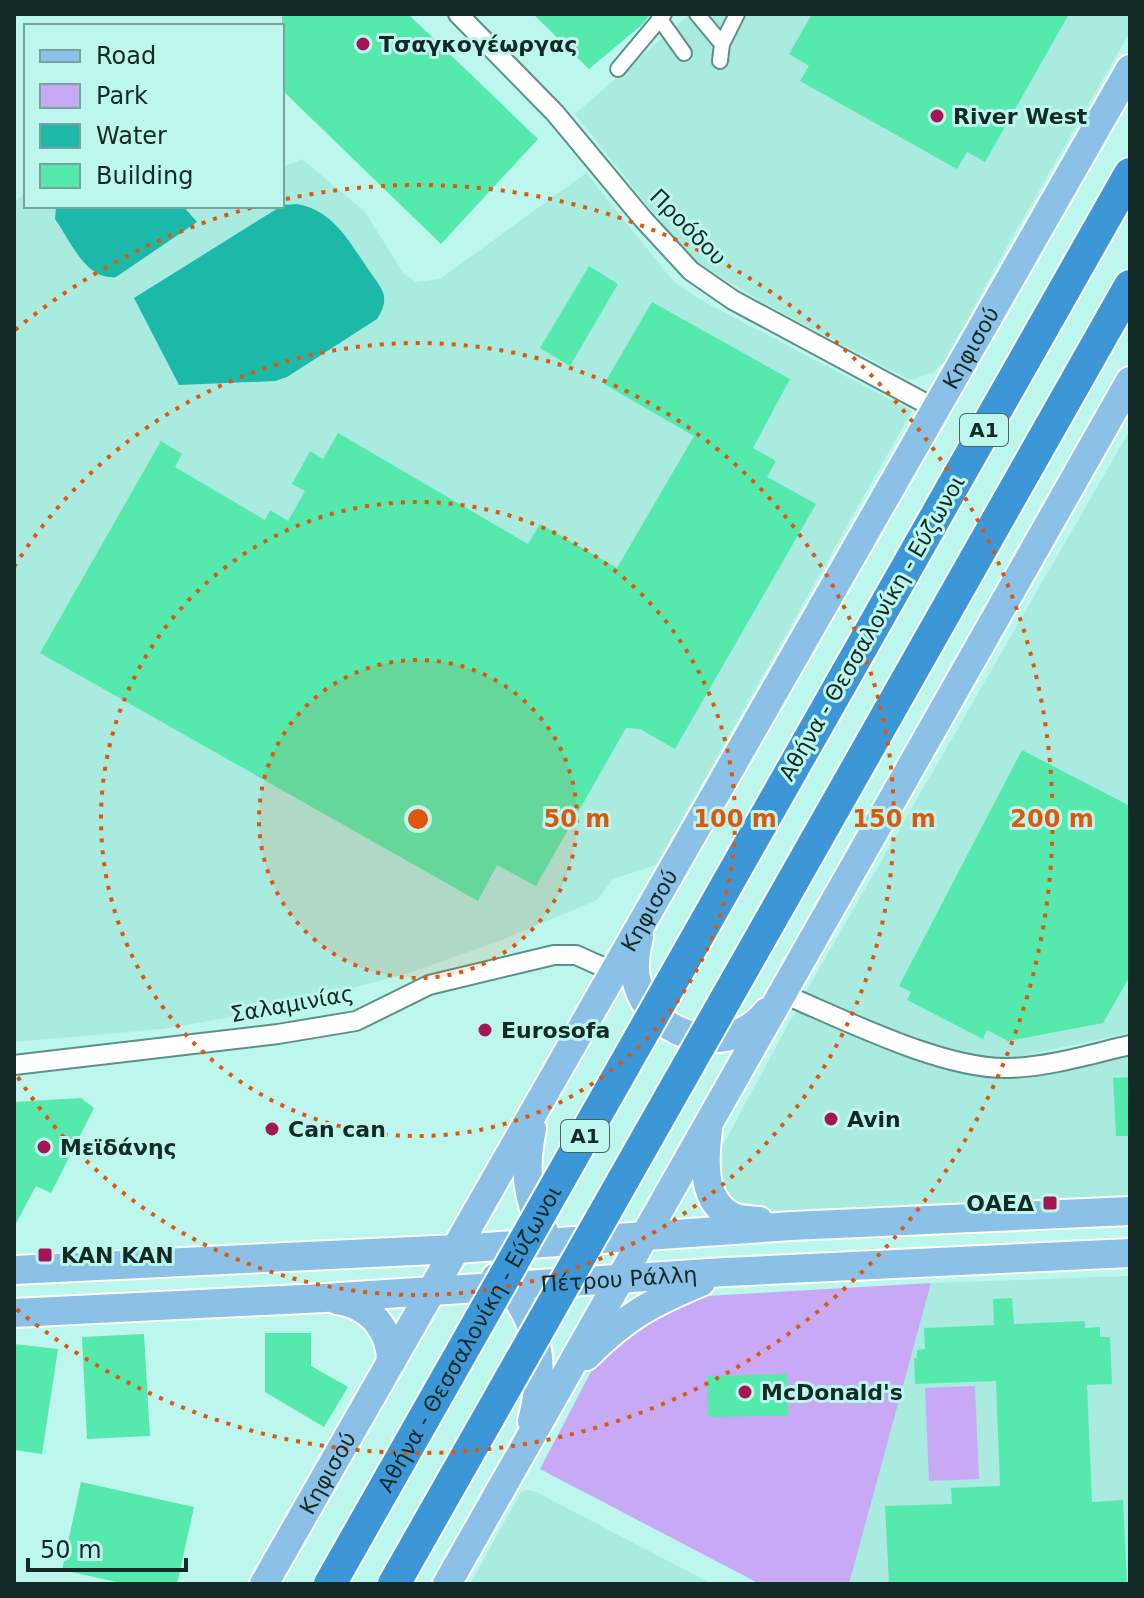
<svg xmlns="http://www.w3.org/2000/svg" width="1144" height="1598" viewBox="0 0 1144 1598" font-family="'DejaVu Sans',sans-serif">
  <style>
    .built { fill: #a9ebdf }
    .green { fill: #c8a9f5 }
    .water { fill: #1db9a8 }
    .building { fill: #56e9ad }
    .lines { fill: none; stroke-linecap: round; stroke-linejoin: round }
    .pedestrian-casing { stroke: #5b9188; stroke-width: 18 }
    .minor-casing { stroke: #5b9188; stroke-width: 22 }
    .primary-casing { stroke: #fff; stroke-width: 32 }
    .motorway-casing { stroke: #fff; stroke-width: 36 }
    .pedestrian { stroke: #fff; stroke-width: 14 }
    .minor { stroke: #fff; stroke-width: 18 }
    .primary { stroke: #8bc1e6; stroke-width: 28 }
    .motorway { stroke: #3d97d6; stroke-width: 32 }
    .motorway-bridge-casing { stroke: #fff; stroke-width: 36; stroke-linecap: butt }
    .motorway-bridge { stroke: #3d97d6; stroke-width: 32 }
    .ring { fill: none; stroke: #dd570d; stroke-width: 4; stroke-dasharray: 4 8 }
    .poi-dot { fill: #a61553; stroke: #bdf6ec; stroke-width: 3 }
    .labels { text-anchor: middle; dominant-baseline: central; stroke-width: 6; stroke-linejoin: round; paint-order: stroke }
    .shield { fill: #bdf6ec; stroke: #466761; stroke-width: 2 }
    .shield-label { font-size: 20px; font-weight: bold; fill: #132a26 }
    .poi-label { font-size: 22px; font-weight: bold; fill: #132a26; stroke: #bdf6ec; text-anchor: start }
    .street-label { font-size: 22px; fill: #132a26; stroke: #bdf6ec }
    .centre { fill: #dd570d; stroke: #bdf6ec; stroke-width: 4 }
    .ring-label { font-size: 24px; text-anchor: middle; font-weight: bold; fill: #dd570d; stroke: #bdf6ec; stroke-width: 6; stroke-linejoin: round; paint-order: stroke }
  </style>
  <rect width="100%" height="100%" fill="#bdf6ec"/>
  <g class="built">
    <polygon points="690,14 1130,14 1130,32 1004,252 944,362 932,373 910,380 760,301 695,261 673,238 575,114"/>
    <polygon points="302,159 365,212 404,274 416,282 440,279 586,173 674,282 701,300 912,411 656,865 613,879 597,900 499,941 409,973 356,987 231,1017 162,1029 14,1042 14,202 26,192 26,206 282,206 282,168"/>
    <polygon points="1130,430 1130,1033 997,1061 981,1059 912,1038 804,995"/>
    <polygon points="798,1011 807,1011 954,1072 979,1077 997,1078 1041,1073 1130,1054 1130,1198 780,1213 740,1207 731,1200 720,1181 718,1160 721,1149 791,1019"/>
    <polygon points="1130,1276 1130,1584 849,1584 931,1283"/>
    <polygon points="527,1490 534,1491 712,1584 470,1584 521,1492"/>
  </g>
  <g class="green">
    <polygon points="931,1283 849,1584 760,1584 540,1469 593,1368 628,1333 690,1297"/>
    <polygon points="975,1386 979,1479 929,1481 925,1388"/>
  </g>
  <g class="water">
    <path d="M296,204C332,209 349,241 368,269C373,277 382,286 384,296C385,305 382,311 377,319L287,377L275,381L179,385L134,298L283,205Z"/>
    <path d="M56,206H183L197,222L116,277C86,281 70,240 55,219Z"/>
  </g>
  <g class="building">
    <polygon points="282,14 408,14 538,139 441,244 282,90"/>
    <polygon points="533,14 650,14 643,24 589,69"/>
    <polygon points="812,14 1069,14 985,162 967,152 957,169 800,81 809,66 789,54"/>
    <polygon points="589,266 618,284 570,366 540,348"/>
    <polygon points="652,302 790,379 753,448 776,461 767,477 816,504 675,749 640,729 626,728 536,886 497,865 478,901 40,653 161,441 182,454 175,467 265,520 270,510 288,521 305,491 292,484 310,451 323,459 338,433 528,544 540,524 617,568 694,436 604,384"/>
    <polygon points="1022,750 1130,806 1130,976 1103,1023 1008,1041 987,1030 983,1039 907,1000 911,992 899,986"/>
    <polygon points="1130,1077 1130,1136 1116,1136 1113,1078"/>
    <polygon points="81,1098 94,1108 51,1193 36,1186 14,1227 14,1102"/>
    <polygon points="1012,1298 1014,1324 1085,1321 1085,1328 1100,1327 1100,1337 1110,1337 1112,1384 1087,1385 1092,1502 1123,1500 1127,1584 889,1584 885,1506 952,1504 951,1488 1000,1486 996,1381 915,1384 914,1358 917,1358 917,1350 925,1349 924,1328 994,1325 993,1299"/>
    <polygon points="265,1333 311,1333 311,1366 348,1387 324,1427 265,1392"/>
    <polygon points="144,1334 150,1436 87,1439 82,1337"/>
    <polygon points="14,1344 58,1349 42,1454 14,1450"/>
    <polygon points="787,1374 788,1416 708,1417 707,1376"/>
    <polygon points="81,1482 194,1507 177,1584 126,1584 62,1570"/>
  </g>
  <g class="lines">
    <g class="pedestrian-casing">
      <g id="pedestrian">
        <polyline points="697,14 722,44"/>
        <polyline points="659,18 684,53"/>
        <polyline points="720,61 722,44 737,14"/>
        <polyline points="618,69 664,14"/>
      </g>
    </g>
    <g class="minor-casing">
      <g id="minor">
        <polyline points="458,14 555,113 643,219 691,271 733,300 936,409"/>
        <path d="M781,993C843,1019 943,1070 1009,1068C1049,1067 1091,1054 1130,1045"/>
        <polyline points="14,1065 278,1034 356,1021 429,985 554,955 576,955 614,972"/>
      </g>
    </g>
    <g class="primary-casing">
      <g id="primary">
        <path d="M639,937C635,953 632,970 638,986C655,1040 731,1058 767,1012"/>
        <path d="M532,1129C524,1166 526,1198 544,1231"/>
        <path d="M708,1130C704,1160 701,1202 733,1217C741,1220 751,1220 759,1221"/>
        <polyline points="14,1270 456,1249 791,1226 1130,1211"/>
        <path d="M496,1277C540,1310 546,1370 532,1421"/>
        <path d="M337,1300C369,1304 391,1329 391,1362"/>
        <path id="s1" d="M14,1313L324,1298L725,1272L1130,1253"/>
        <path d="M586,1356C625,1317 650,1303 701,1282"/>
        <path id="s2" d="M264,1584L1130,69"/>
        <polyline points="447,1584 1130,381"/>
      </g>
    </g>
    <g class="motorway-casing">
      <g id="motorway">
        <polyline points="839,687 1130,174"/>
        <polyline points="887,715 1130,286"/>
      </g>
    </g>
    <use href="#pedestrian" class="pedestrian"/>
    <use href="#minor" class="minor"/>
    <use href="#primary" class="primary"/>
    <use href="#motorway" class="motorway"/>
    <g class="motorway-bridge-casing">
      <g id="motorway-bridge">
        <path id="s3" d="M330,1584L839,687"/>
        <polyline points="394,1584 887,715"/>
      </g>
    </g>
    <use href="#motorway-bridge" class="motorway-bridge"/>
  </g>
  <circle cx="418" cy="819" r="159" fill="#dd570d" fill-opacity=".12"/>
  <g class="ring">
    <circle cx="418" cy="819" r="159"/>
    <circle cx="418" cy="819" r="317"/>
    <path d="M14 567A476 476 0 1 1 14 1071"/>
    <path d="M15 330A634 634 0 0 1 254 207M286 199A634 634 0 1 1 15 1308"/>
  </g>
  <g class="poi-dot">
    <circle cx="363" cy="44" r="8"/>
    <circle cx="937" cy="116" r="8"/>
    <circle cx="485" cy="1030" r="8"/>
    <circle cx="831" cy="1119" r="8"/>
    <circle cx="272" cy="1129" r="8"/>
    <circle cx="44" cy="1147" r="8"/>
    <rect x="1042" y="1195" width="16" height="16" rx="4"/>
    <rect x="37" y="1247" width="16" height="16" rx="4"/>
    <circle cx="745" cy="1392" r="8"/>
  </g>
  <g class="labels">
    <g class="shield">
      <rect x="960" y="414" width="48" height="32" rx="6"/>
      <rect x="561" y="1120" width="48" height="32" rx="6"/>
    </g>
    <g class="shield-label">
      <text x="984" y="430">Α1</text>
      <text x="585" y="1136">Α1</text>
    </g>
    <g class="poi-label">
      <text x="379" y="44">Τσαγκογέωργας</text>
      <text x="953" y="116">River West</text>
      <text x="501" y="1030">Eurosofa</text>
      <text x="847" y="1119">Avin</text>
      <text x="288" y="1129">Can can</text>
      <text x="60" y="1147">Μεϊδάνης</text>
      <text x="1034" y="1203" text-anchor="end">ΟΑΕΔ</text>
      <text x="61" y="1255">ΚΑΝ ΚΑΝ</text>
      <text x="761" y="1392">McDonald's</text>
    </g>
    <g class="street-label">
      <text transform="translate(688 227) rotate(45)">Προόδου</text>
      <text stroke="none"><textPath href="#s2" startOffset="1424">Κηφισού</textPath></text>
      <text transform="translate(872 628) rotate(-60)">Αθήνα - Θεσσαλονίκη - Εύζωνοι</text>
      <text stroke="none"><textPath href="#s2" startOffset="776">Κηφισού</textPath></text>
      <text transform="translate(292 1004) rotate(-10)">Σαλαμινίας</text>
      <text stroke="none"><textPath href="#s1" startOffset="606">Πέτρου Ράλλη</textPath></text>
      <text stroke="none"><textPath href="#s3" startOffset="282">Αθήνα - Θεσσαλονίκη - Εύζωνοι</textPath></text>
      <text stroke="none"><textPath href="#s2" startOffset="128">Κηφισού</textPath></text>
    </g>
  </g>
  <circle cx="418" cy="819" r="12" class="centre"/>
  <g class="ring-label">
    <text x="577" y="827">50 m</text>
    <text x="735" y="827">100 m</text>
    <text x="894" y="827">150 m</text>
    <text x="1052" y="827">200 m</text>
  </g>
  <rect width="1144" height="1598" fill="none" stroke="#132a26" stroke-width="32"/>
  <rect x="24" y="24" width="260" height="184" fill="#bdf6ec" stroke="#79a49d" stroke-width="2"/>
  <rect x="40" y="50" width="40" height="12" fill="#8bc1e6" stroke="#79a49d" stroke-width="2"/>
  <text x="96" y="64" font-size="24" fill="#132a26">Road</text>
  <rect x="40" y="84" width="40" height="24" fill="#c8a9f5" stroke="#79a49d" stroke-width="2"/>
  <text x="96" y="104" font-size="24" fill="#132a26">Park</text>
  <rect x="40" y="124" width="40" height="24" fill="#1db9a8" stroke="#79a49d" stroke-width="2"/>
  <text x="96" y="144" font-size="24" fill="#132a26">Water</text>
  <rect x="40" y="164" width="40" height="24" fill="#56e9ad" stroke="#79a49d" stroke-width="2"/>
  <text x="96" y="184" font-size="24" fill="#132a26">Building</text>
  <path d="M28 1558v12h158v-12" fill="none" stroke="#132a26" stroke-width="4"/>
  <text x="40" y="1558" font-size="24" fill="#132a26" stroke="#bdf6ec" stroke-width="6" paint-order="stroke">50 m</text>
</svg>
